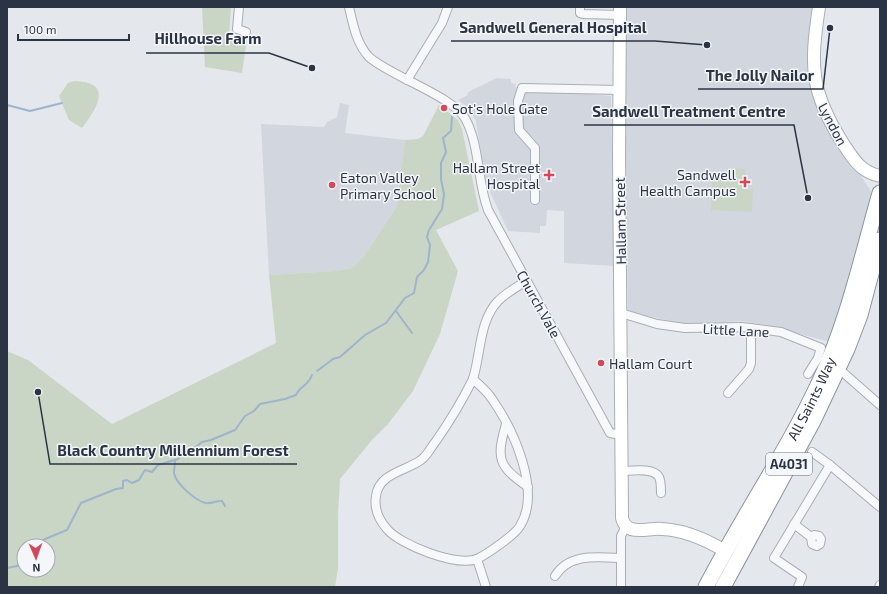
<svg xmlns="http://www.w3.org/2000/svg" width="887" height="594" viewBox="0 0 887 594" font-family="'Exo 2',sans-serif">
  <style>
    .built { fill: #d2d6de }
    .green { fill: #c9d6c5; fill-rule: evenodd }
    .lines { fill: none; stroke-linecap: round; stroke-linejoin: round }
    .stream { stroke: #9fb4cc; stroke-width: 2 }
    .street-casing { stroke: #a9aeb7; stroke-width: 10 }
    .secondary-casing { stroke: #a9aeb7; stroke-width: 14 }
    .highway-casing { stroke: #8b94a3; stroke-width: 17 }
    .street { stroke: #f7f8fa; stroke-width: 8 }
    .secondary { stroke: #fff; stroke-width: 12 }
    .highway { stroke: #fff; stroke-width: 15 }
    .poi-dot { fill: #d1495b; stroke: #f4f6f9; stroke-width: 1.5 }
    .labels { text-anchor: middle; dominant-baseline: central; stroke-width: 3; stroke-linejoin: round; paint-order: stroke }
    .shield { fill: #f4f6f9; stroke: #676e7b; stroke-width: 1 }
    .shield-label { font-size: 13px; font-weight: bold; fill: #2b3445 }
    .poi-label { font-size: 14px; fill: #2b3445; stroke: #f4f6f9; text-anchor: start }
    .street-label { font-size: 14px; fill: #2b3445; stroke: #f4f6f9 }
    .leader { fill: none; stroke: #2b3445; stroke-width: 1.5 }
    .callout-dot { fill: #2b3445; stroke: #f4f6f9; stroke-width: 1.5 }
    .callout-label { font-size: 15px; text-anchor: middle; font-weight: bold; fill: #2b3445; stroke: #f4f6f9; stroke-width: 3; stroke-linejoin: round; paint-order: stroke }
  </style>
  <rect width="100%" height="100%" fill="#e4e7ec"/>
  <g class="built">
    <polygon points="624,7 813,7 814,92 858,171 872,193 830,342 785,330 744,321 684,324 639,314 628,310"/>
    <polygon points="497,78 511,79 511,83 516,84 515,87 522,88 611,96 614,266 564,263 564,211 547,210 546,226 540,226 540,233 508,231 486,183 476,121 467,107 458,100 468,95 467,93 474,89"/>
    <polygon points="340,103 349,105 345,133 405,140 397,206 365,255 352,268 335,271 269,275 261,124 324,127 327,122 337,117"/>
  </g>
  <g class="green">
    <polygon points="202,7 231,7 229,35 247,38 242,73 205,67"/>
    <path d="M74,81C114,82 97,108 82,128L69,120L59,96L68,83Z"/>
    <path d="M439,105L458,120L462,129L479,211L436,230L458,271L440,334L413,391L388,424L372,440L340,479L338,514V568L335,587H7V351L28,360L112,424L276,343L269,275L335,271L352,268L365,255L397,206L405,140L418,139L423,136ZM24,546H48V570H24Z"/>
    <polygon points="727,168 746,169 744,189 753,190 752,212 711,210 712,180 717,180 718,173 727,173"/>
  </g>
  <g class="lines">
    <g class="stream">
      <polyline points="7,105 30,111 62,103"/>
      <polyline points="396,311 412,333"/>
      <polyline points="317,371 333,359 340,357 365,335 386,323 405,298 414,293 417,277 424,270 428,262 430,245 427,237 429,230 442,209 444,194 441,179 441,163 446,152 443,138 451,131 452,117"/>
      <path d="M175,460C175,465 174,469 174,473C176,484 196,501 206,503C212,504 217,500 222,501L225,506"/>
      <path d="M38,546L45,539L67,530L81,503L116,489L123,488V481L127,480L132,483L139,480L145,470L152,472L158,465L178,459L186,451L193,449L202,442L211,440L235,430L245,416L254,411L260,404L285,399L296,395C300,386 308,386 312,375"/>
      <polyline points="7,568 22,565 24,562"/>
    </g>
    <g class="street-casing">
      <g id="street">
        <polyline points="239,7 237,29 246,32"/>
        <path d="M349,7C353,24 356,43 369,57C390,76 455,97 466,120C480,147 477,181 488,210L610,433L621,435"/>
        <polyline points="580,7 580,13 583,14 620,15"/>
        <polyline points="407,80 442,23 448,7"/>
        <polyline points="535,200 535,148 519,130 518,101 522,88 620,90"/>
        <polyline points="621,313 657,324 685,328 742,327 781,332 821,348 818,358 808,374"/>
        <polyline points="838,368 880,405"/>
        <path d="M473,379C479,385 487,391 492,399C513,429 542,491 520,526C515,535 487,554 477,559C457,567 400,545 387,529C379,520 374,508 376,496C379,473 406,471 421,460C427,456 431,447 436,441C450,421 462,401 473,379Z"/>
        <path d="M473,379C481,353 479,321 498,301C506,293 517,287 526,281"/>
        <polyline points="728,393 749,369 751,363 751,328"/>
        <path d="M506,424C496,459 498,466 528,487"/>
        <polyline points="812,452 830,465 880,507"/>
        <path d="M621,471C631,471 653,467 659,477C661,481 661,489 661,493"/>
        <polyline points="794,524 811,537 812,544 817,546 820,544 821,539 819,536 814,535 811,537"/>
        <polyline points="477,559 486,587"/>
        <path d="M555,576C569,553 597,557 621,558"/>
        <polyline points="621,587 621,536 626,526"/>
        <polyline points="798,587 802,577 774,558 830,465"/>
        <polyline points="879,587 880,585"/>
      </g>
    </g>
    <g class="secondary-casing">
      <g id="secondary">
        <path d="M620,7L619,155L622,518C623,523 626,527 631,529C640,532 652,528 662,529C685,530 705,539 725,551"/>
        <path d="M819,7C810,67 810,92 844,145C854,160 861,172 880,176"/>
      </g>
    </g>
    <g class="highway-casing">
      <g id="highway">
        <path id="s1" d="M706,587C742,517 787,452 820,381C848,321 862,256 880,193"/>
        <polyline points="723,587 813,421 847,349 860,315 880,240"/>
      </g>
    </g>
    <use href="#street" class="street"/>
    <use href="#secondary" class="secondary"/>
    <use href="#highway" class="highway"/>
  </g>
  <g class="poi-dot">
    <circle cx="444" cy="108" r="4"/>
    <path d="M547 169h4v4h4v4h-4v4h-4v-4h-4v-4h4z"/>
    <path d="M743 176h4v4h4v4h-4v4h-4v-4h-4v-4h4z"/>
    <circle cx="332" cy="185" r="4"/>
    <circle cx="601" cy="363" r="4"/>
  </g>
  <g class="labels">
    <rect class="shield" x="766" y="453" width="46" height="22" rx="3"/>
    <g class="shield-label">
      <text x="789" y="464">A4031</text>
    </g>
    <g class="poi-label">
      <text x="452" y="108">Sot's Hole Gate</text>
      <text x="540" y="167" text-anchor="end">Hallam Street<tspan x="540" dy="16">Hospital</tspan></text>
      <text x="736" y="174" text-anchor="end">Sandwell<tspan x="736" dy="16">Health Campus</tspan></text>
      <text x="340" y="177">Eaton Valley<tspan x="340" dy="16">Primary School</tspan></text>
      <text x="609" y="363">Hallam Court</text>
    </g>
    <g class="street-label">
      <text transform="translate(833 124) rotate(62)">Lyndon</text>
      <text transform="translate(620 221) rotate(-91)">Hallam Street</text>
      <text transform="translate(539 304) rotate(61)">Church Vale</text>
      <text transform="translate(736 330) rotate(3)">Little Lane</text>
      <text stroke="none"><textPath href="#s1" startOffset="216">All Saints Way</textPath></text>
    </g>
  </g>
  <path class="leader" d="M707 45L655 41H451M312 68L269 53H146M830 28L823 89H698M808 198L794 125H584M38 392L50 464H297"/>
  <g class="callout-dot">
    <circle cx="707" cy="45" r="4"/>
    <circle cx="312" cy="68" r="4"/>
    <circle cx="830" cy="28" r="4"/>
    <circle cx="808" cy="198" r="4"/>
    <circle cx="38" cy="392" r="4"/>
  </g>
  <g class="callout-label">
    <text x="553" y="33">Sandwell General Hospital</text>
    <text x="208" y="44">Hillhouse Farm</text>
    <text x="760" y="81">The Jolly Nailor</text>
    <text x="689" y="117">Sandwell Treatment Centre</text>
    <text x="173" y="456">Black Country Millennium Forest</text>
  </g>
  <rect width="887" height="594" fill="none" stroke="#2b3445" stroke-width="16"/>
  <g transform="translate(36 558) rotate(178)"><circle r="19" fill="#f4f6f9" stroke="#a4a8b1"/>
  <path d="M0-3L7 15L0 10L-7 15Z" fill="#d1495b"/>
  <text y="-6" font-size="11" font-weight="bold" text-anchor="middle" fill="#2b3445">N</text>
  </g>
  <path d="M18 34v6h111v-6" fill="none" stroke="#2b3445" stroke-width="2"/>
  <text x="24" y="34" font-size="12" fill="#2b3445" stroke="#f4f6f9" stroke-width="3" paint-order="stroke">100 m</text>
</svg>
